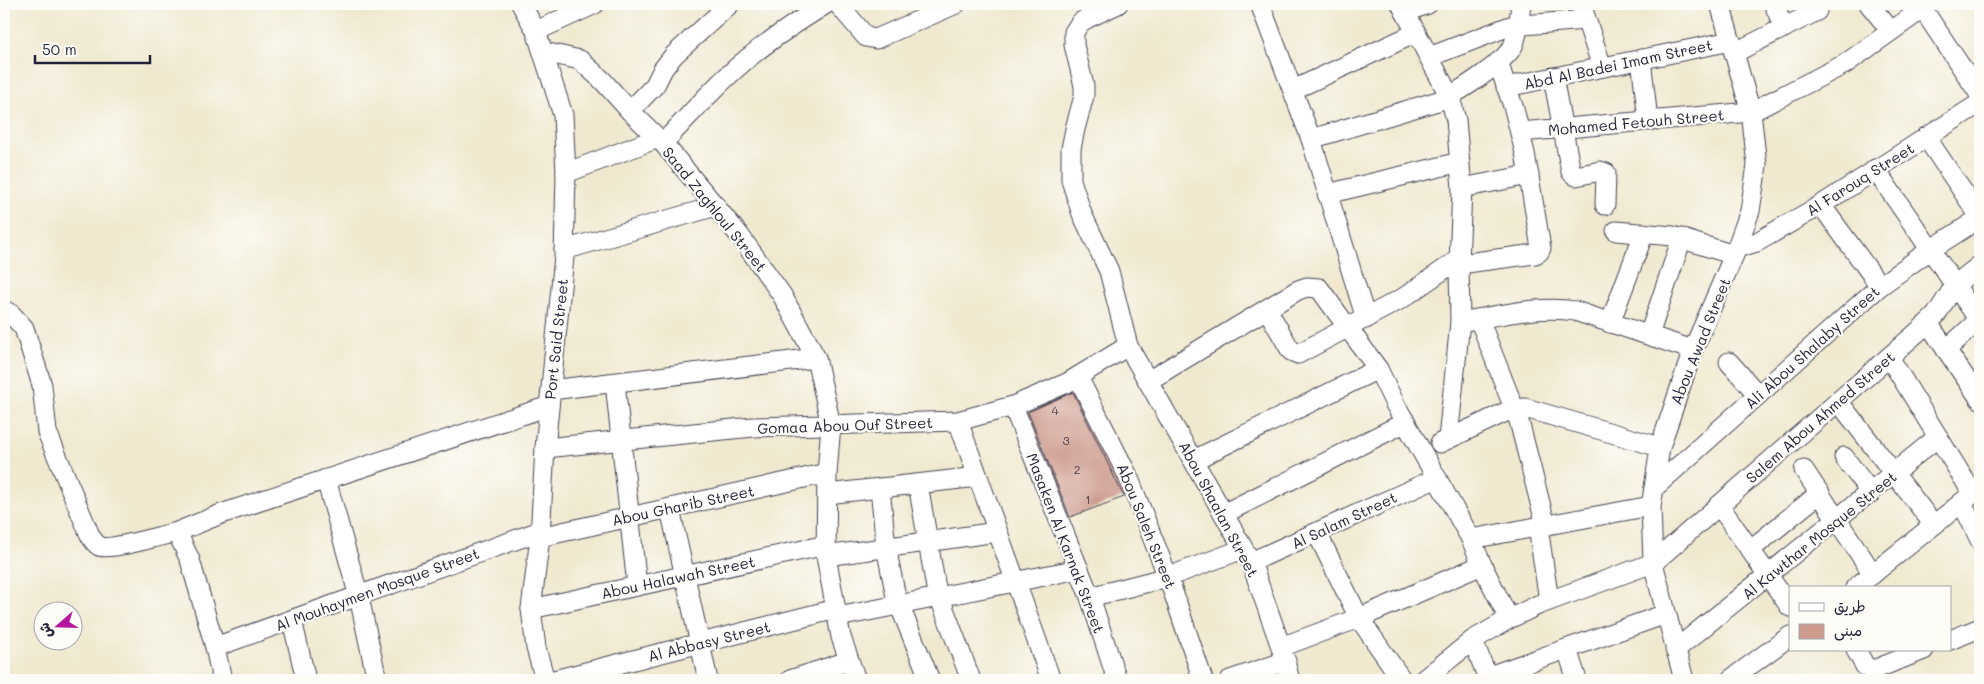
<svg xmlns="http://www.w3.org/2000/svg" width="1984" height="684" viewBox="0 0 1984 684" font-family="Mali,'Playpen Sans Arabic',sans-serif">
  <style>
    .building { fill: #ce9b8f }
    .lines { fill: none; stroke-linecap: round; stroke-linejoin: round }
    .minor-casing { stroke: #414051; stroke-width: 21 }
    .minor { stroke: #fff; stroke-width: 19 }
    .labels { text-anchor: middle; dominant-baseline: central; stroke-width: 4.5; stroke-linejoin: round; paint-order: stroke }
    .number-label { font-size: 12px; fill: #4d4050 }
    .street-label { font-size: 15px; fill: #22223b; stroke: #fdfcf7 }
  </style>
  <rect width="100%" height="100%" fill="#fdfcf7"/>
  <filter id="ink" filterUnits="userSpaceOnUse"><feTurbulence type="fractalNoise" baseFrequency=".02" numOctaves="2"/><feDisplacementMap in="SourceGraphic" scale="10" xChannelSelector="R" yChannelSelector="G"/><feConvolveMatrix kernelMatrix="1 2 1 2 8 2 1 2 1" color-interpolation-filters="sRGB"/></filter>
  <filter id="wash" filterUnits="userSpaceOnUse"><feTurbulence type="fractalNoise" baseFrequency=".0096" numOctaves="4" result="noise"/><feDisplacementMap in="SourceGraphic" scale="20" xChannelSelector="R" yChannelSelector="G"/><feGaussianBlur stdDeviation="1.12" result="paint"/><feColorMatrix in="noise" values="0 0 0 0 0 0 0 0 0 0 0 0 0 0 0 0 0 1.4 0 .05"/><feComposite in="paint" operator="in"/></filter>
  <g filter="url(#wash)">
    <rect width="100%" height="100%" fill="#f0e9d0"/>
    <g id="blocks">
      <polygon class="building" points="1073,392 1124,497 1070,517 1028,412"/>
    </g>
  </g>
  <g filter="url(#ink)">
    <use href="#blocks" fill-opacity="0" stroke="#414051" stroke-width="1"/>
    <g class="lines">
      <g class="minor-casing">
        <g id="minor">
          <polyline points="521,4 536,31 563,115 566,173 564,257 545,448 540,537 531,609 536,648 545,680"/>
          <polyline points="838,4 866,37 876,39 956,4"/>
          <polyline points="1118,4 1086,19 1080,23 1074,32 1074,45 1084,86 1084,96 1075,129 1071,149 1071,180 1082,214 1109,271 1128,346 1251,562 1281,647 1290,680"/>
          <polyline points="1260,4 1311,139 1366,319"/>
          <polyline points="1401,4 1450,97 1456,120 1462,188 1459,264 1460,322 1448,439"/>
          <polyline points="1581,4 1602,67"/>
          <polyline points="1774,4 1784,28"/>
          <polyline points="1869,4 1891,31"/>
          <polyline points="1405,12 1428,4"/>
          <polyline points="536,31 595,4"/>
          <polyline points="544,52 580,60 603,81 630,111 663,143 740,236 782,295 816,358 831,425 827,473 826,556 841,637 856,680"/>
          <polyline points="1734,53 1817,11"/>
          <polyline points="1429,57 1510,26 1586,20"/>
          <polyline points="1641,59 1648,120"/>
          <polyline points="1553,77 1571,172 1576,176 1600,171 1606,173 1605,205"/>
          <polyline points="1506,87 1731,41"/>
          <polyline points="1293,90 1416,33"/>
          <polyline points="630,111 655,85 663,69 674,55 730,4"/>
          <polyline points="1520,132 1751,112 1845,64 1921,10 1924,11 1980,95"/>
          <polyline points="1926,137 1980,217"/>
          <path d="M1311,139L1441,100C1458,93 1505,62 1513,46C1519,33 1519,18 1521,4"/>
          <path d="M663,143C690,115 716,84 747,59C772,38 799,21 826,4"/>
          <polyline points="1875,169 1979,320"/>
          <polyline points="566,173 658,138"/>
          <polyline points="1462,188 1529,175"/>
          <polyline points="1327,194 1460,162"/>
          <polyline points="1821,205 1880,286"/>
          <polyline points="1616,231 1673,236 1734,255"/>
          <polyline points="1737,248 1757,242 1821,205 1980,103"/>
          <polyline points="564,250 716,206"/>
          <polyline points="1459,264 1535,254 1539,252 1541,248 1525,153 1514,109 1498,62"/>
          <polyline points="1267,309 1291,351 1298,354 1403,298 1459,259"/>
          <path d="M4,310L11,314L24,328L42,385L47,432L89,533C91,537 94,543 99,546C108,551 164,535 177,532"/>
          <polyline points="1479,319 1519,421 1546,526"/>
          <path d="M1460,322C1497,316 1538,305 1575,311L1693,350"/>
          <polyline points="1610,323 1644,233"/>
          <polyline points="1928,323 1980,399"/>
          <polyline points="1649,335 1682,238"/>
          <polyline points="1946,350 1980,319"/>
          <polyline points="1889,357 1973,494"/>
          <polyline points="1729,362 1758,395"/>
          <polyline points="1078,377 1128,476 1168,577 1203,680"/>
          <polyline points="1148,381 1298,290 1307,287 1319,288 1378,369 1395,404 1471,539 1482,565 1509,619"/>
          <polyline points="615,383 637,586"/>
          <polyline points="551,390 816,358"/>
          <polyline points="1838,401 1934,525"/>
          <polyline points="1013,406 1090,597 1117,680"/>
          <polyline points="958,421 1051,680"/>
          <polyline points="1440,443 1510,410 1525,408 1660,447"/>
          <polyline points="545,448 753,427 958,421 1013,406 1067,383 1128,346"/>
          <polyline points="1844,457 1871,493"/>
          <polyline points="1194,460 1378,369"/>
          <polyline points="1804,470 1873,574"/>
          <polyline points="326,479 359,597 377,680"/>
          <polyline points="918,484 936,588 971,680"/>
          <polyline points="880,488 886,547 896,597 930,680"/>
          <polyline points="1654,488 1880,286 1930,250 1980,218"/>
          <polyline points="827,494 978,477"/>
          <polyline points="1962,503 1980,540"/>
          <polyline points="1719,505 1790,607"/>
          <polyline points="670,509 708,680"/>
          <polyline points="1225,513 1406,422"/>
          <polyline points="1538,527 1549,601"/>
          <polyline points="1317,533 1359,618 1402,680"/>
          <polyline points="540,537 827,473"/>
          <polyline points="1471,539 1651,506"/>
          <polyline points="1750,550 1820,493"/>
          <polyline points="826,556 997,532"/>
          <polyline points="1251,562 1437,478"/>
          <polyline points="1855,588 1980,488"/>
          <polyline points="1090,597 1168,577 1243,549"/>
          <polyline points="531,609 826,545"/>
          <polyline points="838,617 1079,569"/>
          <polyline points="292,620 306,680"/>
          <polyline points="1473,640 1485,671 1492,675 1666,614"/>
          <polyline points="1950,640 1980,628"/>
          <polyline points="215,647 540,531"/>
          <polyline points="1281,647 1359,618 1482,565"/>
          <polyline points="1567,649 1577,680"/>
          <polyline points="1675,650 1938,437"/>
          <polyline points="1856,650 1865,666 1873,670 1924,650"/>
          <polyline points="222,680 215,647 190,560 177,532 221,514 549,406"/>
          <polyline points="554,680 836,609"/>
          <polyline points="790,680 848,661"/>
          <polyline points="1230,680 1286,661"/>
          <polyline points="1423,680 1473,640 1509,619 1538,605 1653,563 1928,323 1936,315 1955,285 1980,265"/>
          <polyline points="1684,680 1653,563 1651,506 1654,488 1660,447 1693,350 1734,255 1750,211 1757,165 1751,112 1720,4"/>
          <polyline points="1730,680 1790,636"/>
        </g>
      </g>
      <use href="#minor" class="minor"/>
    </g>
  </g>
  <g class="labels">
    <g class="number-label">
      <text x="1055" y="410">4</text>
      <text x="1066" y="440">3</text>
      <text x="1077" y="469">2</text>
      <text x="1088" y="499">1</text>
    </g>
    <g class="street-label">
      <text transform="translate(1618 64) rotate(-12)">Abd Al Badei Imam Street</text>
      <text transform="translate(1636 122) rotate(-5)">Mohamed Fetouh Street</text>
      <text transform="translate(1860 179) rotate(-32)">Al Farouq Street</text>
      <text transform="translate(715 209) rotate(51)">Saad Zaghloul Street</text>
      <text transform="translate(556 339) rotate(-84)">Port Said Street</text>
      <text transform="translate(1700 341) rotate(-68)">Abou Awad Street</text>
      <text transform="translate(1812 347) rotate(-42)">Ali Abou Shalaby Street</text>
      <text transform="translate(1820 417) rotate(-41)">Salem Abou Ahmed Street</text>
      <text transform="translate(845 425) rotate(-2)">Gomaa Abou Ouf Street</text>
      <text transform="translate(683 505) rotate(-12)">Abou Gharib Street</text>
      <text transform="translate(1219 509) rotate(62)">Abou Shaalan Street</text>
      <text transform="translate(1344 520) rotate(-25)">Al Salam Street</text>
      <text transform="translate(1147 526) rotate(68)">Abou Saleh Street</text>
      <text transform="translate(1819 535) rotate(-39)">Al Kawthar Mosque Street</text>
      <text transform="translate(1066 543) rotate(69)">Masaken Al Karnak Street</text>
      <text transform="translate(678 577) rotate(-12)">Abou Halawah Street</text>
      <text transform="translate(377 589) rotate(-20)">Al Mouhaymen Mosque Street</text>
      <text transform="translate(709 641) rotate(-14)">Al Abbasy Street</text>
    </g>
  </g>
  <rect width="1984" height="684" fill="none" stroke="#fdfcf7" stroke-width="20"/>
  <rect x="1789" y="586" width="162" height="65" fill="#fdfcf7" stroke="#a5a5ac"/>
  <rect x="1799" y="603" width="25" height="8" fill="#ffffff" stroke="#a5a5ac"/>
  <text x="1834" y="612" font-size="15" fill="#22223b">طريق</text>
  <rect x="1799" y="624" width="25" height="15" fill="#ce9b8f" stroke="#a5a5ac"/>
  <text x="1834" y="636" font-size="15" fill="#22223b">مبنى</text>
  <g transform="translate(58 626) rotate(250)"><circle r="24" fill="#fdfcf7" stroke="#a5a5ac"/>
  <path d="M0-4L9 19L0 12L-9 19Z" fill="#b5179e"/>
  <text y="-8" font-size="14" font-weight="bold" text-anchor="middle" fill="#22223b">ش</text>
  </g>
  <path d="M35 55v8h115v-8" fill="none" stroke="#22223b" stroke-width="2.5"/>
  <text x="42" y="55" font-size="15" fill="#22223b" stroke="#fdfcf7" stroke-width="4" paint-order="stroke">50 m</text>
</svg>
